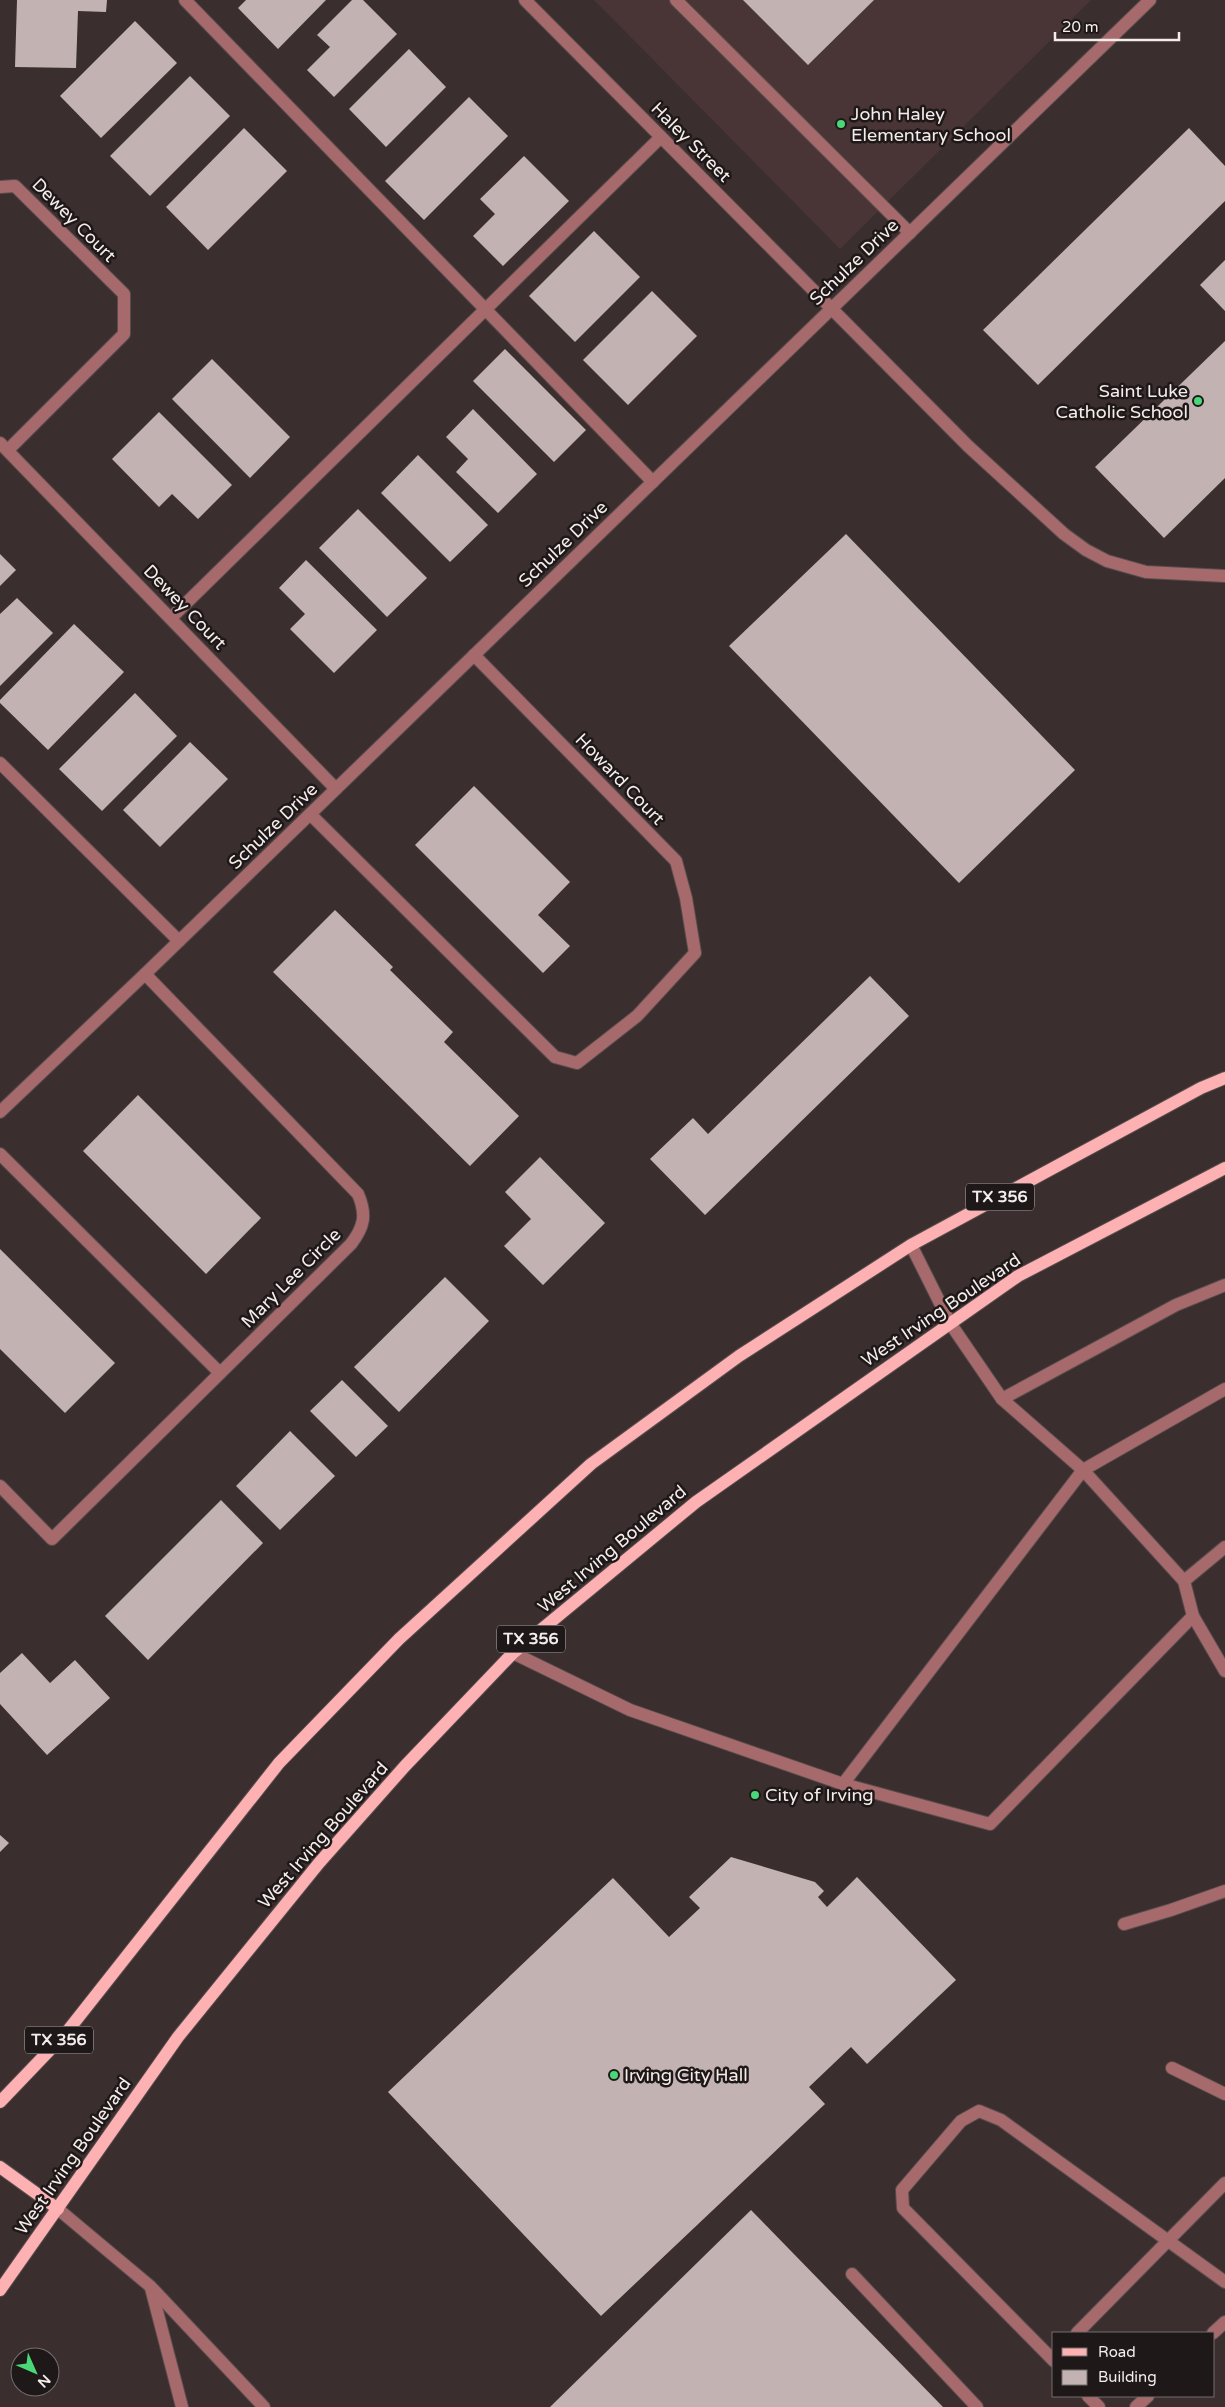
<svg xmlns="http://www.w3.org/2000/svg" width="1225" height="2407" viewBox="0 0 1225 2407" font-family="'Varela Round',sans-serif">
  <style>
    .built { fill: #493535 }
    .building { fill: #c3b2b2 }
    .lines { fill: none; stroke-linecap: round; stroke-linejoin: round }
    .minor-casing { stroke: #594d4c; stroke-width: 14 }
    .major-casing { stroke: #594d4c; stroke-width: 14 }
    .minor { stroke: #a76a6c; stroke-width: 12 }
    .major { stroke: #feb1b3; stroke-width: 12 }
    .poi-dot { fill: #4ad778; stroke: #1e1818; stroke-width: 2 }
    .labels { text-anchor: middle; dominant-baseline: central; stroke-width: 5; stroke-linejoin: round; paint-order: stroke }
    .shield { fill: #1e1818; stroke: #b4adac; stroke-width: 1 }
    .shield-label { font-size: 16px; font-weight: bold; fill: #f5edec }
    .poi-label { font-size: 18px; fill: #f5edec; stroke: #1e1818; text-anchor: start }
    .street-label { font-size: 18px; fill: #f5edec; stroke: #1e1818 }
  </style>
  <rect width="100%" height="100%" fill="#3b2e2e"/>
  <polygon class="built" points="594,0 1091,0 840,249"/>
  <g class="building">
    <polygon points="17,0 107,0 106,12 78,11 76,68 15,67"/>
    <polygon points="246,0 326,0 278,49 238,8"/>
    <polygon points="352,0 363,0 397,34 334,97 307,70 330,47 317,35"/>
    <polygon points="743,0 874,0 808,65"/>
    <polygon points="135,21 177,63 101,138 60,96"/>
    <polygon points="409,49 446,87 386,147 349,109"/>
    <polygon points="190,76 230,116 150,196 110,156"/>
    <polygon points="469,97 508,136 424,220 385,181"/>
    <polygon points="244,128 287,171 208,250 166,207"/>
    <polygon points="1189,128 1225,166 1225,201 1038,385 983,330"/>
    <polygon points="524,156 569,201 503,266 473,236 495,214 480,199"/>
    <polygon points="594,231 640,277 575,342 529,296"/>
    <polygon points="1225,260 1225,311 1200,285"/>
    <polygon points="652,291 697,336 628,405 583,360"/>
    <polygon points="1225,341 1225,478 1164,538 1095,467"/>
    <polygon points="505,349 586,430 554,462 473,381"/>
    <polygon points="212,359 290,437 250,478 172,399"/>
    <polygon points="473,409 537,474 498,513 456,472 468,459 446,437"/>
    <polygon points="159,412 232,485 198,519 172,494 159,507 112,459"/>
    <polygon points="418,455 488,525 450,562 381,493"/>
    <polygon points="358,509 427,578 387,617 319,548"/>
    <polygon points="846,534 1075,770 959,883 729,646"/>
    <polygon points="0,554 16,570 0,586"/>
    <polygon points="306,560 377,630 334,673 290,629 305,614 279,588"/>
    <polygon points="17,598 53,633 0,686 0,614"/>
    <polygon points="74,624 124,672 48,750 0,703 0,700"/>
    <polygon points="135,693 177,736 102,811 59,769"/>
    <polygon points="190,742 228,779 160,847 123,810"/>
    <polygon points="474,786 570,882 538,915 570,946 543,973 415,845"/>
    <polygon points="335,910 393,967 390,970 453,1032 444,1042 519,1116 470,1166 273,972"/>
    <polygon points="870,976 909,1016 705,1215 650,1159 693,1118 708,1134"/>
    <polygon points="138,1095 261,1218 206,1274 83,1151"/>
    <polygon points="540,1157 605,1223 543,1285 504,1246 531,1219 505,1192"/>
    <polygon points="0,1249 115,1363 65,1413 0,1349"/>
    <polygon points="445,1277 489,1321 399,1412 354,1367"/>
    <polygon points="342,1380 388,1426 356,1457 310,1411"/>
    <polygon points="290,1431 335,1476 280,1530 236,1486"/>
    <polygon points="221,1500 263,1543 148,1660 105,1616"/>
    <polygon points="22,1653 50,1683 75,1660 110,1698 47,1755 0,1704 0,1673"/>
    <polygon points="0,1835 9,1843 0,1852"/>
    <polygon points="731,1857 815,1882 824,1891 818,1897 827,1907 857,1877 956,1980 867,2064 851,2047 809,2087 825,2104 601,2316 388,2092 613,1878 669,1937 700,1908 689,1897"/>
    <polygon points="751,2210 943,2407 550,2407"/>
  </g>
  <g class="lines">
    <g class="minor-casing">
      <g id="minor">
        <polyline points="185,0 653,482"/>
        <polyline points="525,0 968,446 1064,534 1086,550 1107,561 1146,572 1225,576"/>
        <polyline points="676,0 910,233"/>
        <polyline points="0,187 15,186 124,294 124,334 8,450"/>
        <polyline points="0,443 336,789"/>
        <polyline points="171,618 661,137"/>
        <polyline points="0,763 179,941"/>
        <polyline points="310,814 555,1057 577,1063 637,1016 695,953 686,898 676,861 474,655"/>
        <polyline points="0,1112 145,974 1150,0"/>
        <polyline points="0,1154 220,1373"/>
        <polyline points="911,1245 950,1323 1002,1399 1176,1305 1225,1285"/>
        <polyline points="1002,1399 1083,1470 1225,1389"/>
        <path d="M0,1486L52,1539L351,1244C364,1227 367,1215 358,1194L145,974"/>
        <polyline points="1225,1547 1184,1581 1193,1616 1225,1671"/>
        <polyline points="513,1653 630,1710 843,1784 990,1824 1193,1616"/>
        <polyline points="843,1784 1083,1470 1184,1581"/>
        <polyline points="1124,1924 1171,1910 1225,1891"/>
        <polyline points="1172,2068 1225,2094"/>
        <polyline points="58,2209 150,2286 264,2407"/>
        <polyline points="852,2274 977,2407"/>
        <polyline points="151,2288 182,2407"/>
        <polyline points="1077,2333 1225,2183"/>
        <polyline points="1213,2333 1225,2322"/>
        <polyline points="1054,2361 903,2208 902,2190 961,2121 979,2111 1001,2120 1225,2282"/>
        <polyline points="1088,2396 1099,2407"/>
        <polyline points="1136,2407 1148,2396"/>
      </g>
    </g>
    <g class="major-casing">
      <g id="major">
        <polyline points="0,2102 66,2033 279,1763 399,1639 591,1464 739,1356 911,1245 1201,1088 1225,1078"/>
        <polyline points="0,2167 58,2209"/>
        <polyline points="0,2290 178,2037 319,1863 405,1766 513,1653 696,1502 1018,1276 1225,1168"/>
      </g>
    </g>
    <use href="#minor" class="minor"/>
    <use href="#major" class="major"/>
  </g>
  <g class="poi-dot">
    <circle cx="841" cy="124" r="5"/>
    <circle cx="1198" cy="401" r="5"/>
    <circle cx="755" cy="1795" r="5"/>
    <circle cx="614" cy="2075" r="5"/>
  </g>
  <g class="labels">
    <g class="shield">
      <rect x="966" y="1183.5" width="68" height="27" rx="4"/>
      <rect x="497" y="1625.5" width="68" height="27" rx="4"/>
      <rect x="25" y="2026.5" width="68" height="27" rx="4"/>
    </g>
    <g class="shield-label">
      <text x="1000" y="1197">TX 356</text>
      <text x="531" y="1639">TX 356</text>
      <text x="59" y="2040">TX 356</text>
    </g>
    <g class="poi-label">
      <text x="851" y="114">John Haley<tspan x="851" dy="21">Elementary School</tspan></text>
      <text x="1188" y="391" text-anchor="end">Saint Luke<tspan x="1188" dy="21">Catholic School</tspan></text>
      <text x="765" y="1795">City of Irving</text>
      <text x="624" y="2075">Irving City Hall</text>
    </g>
    <g class="street-label">
      <text transform="translate(691 142) rotate(45)">Haley Street</text>
      <text transform="translate(74 220) rotate(45)">Dewey Court</text>
      <text transform="translate(854 262) rotate(-44)">Schulze Drive</text>
      <text transform="translate(563 544) rotate(-44)">Schulze Drive</text>
      <text transform="translate(185 607) rotate(46)">Dewey Court</text>
      <text transform="translate(620 779) rotate(46)">Howard Court</text>
      <text transform="translate(273 826) rotate(-44)">Schulze Drive</text>
      <text transform="translate(291 1278) rotate(-45)">Mary Lee Circle</text>
      <text transform="translate(941 1310) rotate(-34)">West Irving Boulevard</text>
      <text transform="translate(612 1549) rotate(-40)">West Irving Boulevard</text>
      <text transform="translate(323 1835) rotate(-49)">West Irving Boulevard</text>
      <text transform="translate(73 2156) rotate(-55)">West Irving Boulevard</text>
    </g>
  </g>
  <rect x="1052" y="2332" width="162" height="65" fill="#1e1818" stroke="#746d6d"/>
  <rect x="1062" y="2348" width="25" height="8" fill="#feb1b3" stroke="#746d6d"/>
  <text x="1098" y="2357" font-size="15" fill="#f5edec">Road</text>
  <rect x="1062" y="2370" width="25" height="15" fill="#c3b2b2" stroke="#746d6d"/>
  <text x="1098" y="2382" font-size="15" fill="#f5edec">Building</text>
  <g transform="translate(35 2372) rotate(135)"><circle r="24" fill="#1e1818" stroke="#746d6d"/>
  <path d="M0-4L9 19L0 12L-9 19Z" fill="#4ad778"/>
  <text y="-8" font-size="14" font-weight="bold" text-anchor="middle" fill="#f5edec">N</text>
  </g>
  <path d="M1055 32v8h124v-8" fill="none" stroke="#f5edec" stroke-width="2.5"/>
  <text x="1062" y="32" font-size="15" fill="#f5edec" stroke="#1e1818" stroke-width="4" paint-order="stroke">20 m</text>
</svg>
